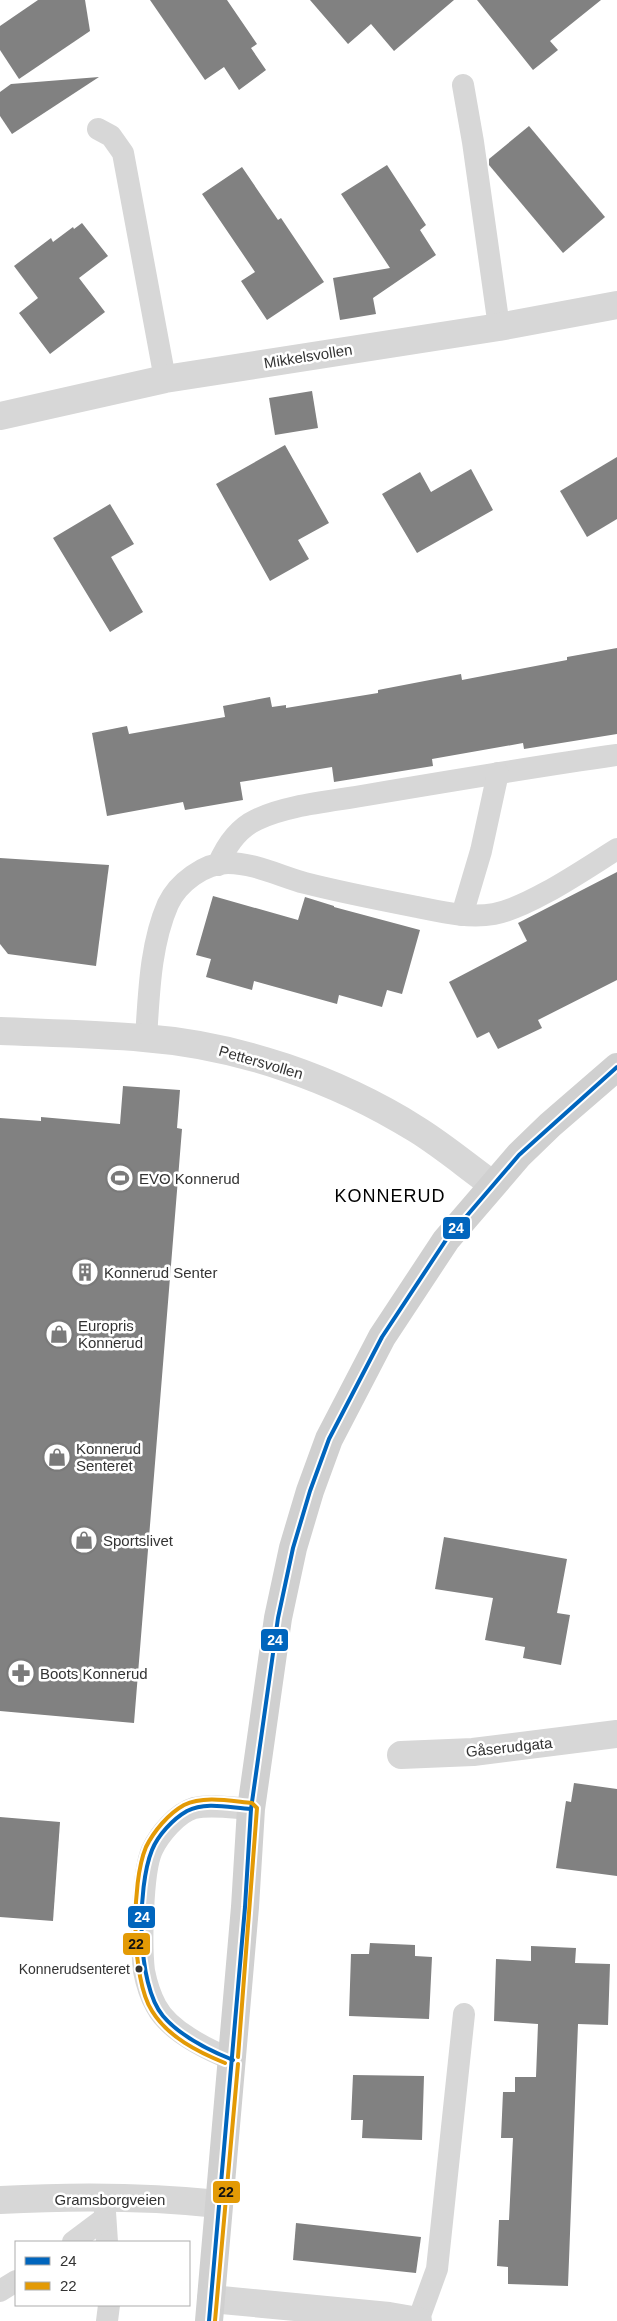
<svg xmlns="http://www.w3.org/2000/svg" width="617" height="2321" viewBox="0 0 617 2321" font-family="Helvetica,sans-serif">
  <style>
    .building { fill: #818181 }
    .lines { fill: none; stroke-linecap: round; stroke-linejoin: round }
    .lane { stroke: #d7d7d7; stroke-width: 22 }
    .street { stroke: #d7d7d7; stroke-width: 28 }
    .secondary { stroke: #d0d0d0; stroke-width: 28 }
    .bus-1-casing { stroke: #fff; stroke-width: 8 }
    .bus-2-casing { stroke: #fff; stroke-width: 8 }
    .bus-1 { stroke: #0065bd; stroke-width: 4 }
    .bus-2 { stroke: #e39a05; stroke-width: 4 }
    .bus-dot { fill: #333; stroke: #fff; stroke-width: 2 }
    .labels { text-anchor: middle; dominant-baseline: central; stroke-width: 5; stroke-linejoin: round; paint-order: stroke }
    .bus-label { font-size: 14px; fill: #333; stroke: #fff; text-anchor: end }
    .street-label { font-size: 15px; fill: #333; stroke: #fff }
    .poi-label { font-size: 15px; fill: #333; stroke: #fff; text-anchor: start }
    .quarter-label { font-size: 18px; letter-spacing: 1px; fill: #000; stroke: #fff }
    .line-badge { stroke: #fff; stroke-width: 2 }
    .badge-label { font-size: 14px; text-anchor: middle; font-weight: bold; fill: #fff }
    .pale-badge-label { font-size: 14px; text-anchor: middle; font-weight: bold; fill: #111 }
  </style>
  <rect width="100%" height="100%" fill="#fff"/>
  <g class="building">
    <polygon points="38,0 85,0 90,31 19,79 0,50 0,26"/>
    <polygon points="150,0 227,0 257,44 251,48 266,70 239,90 224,67 205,80"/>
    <polygon points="310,0 454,0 394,51 371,24 348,44"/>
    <polygon points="477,0 601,0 550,41 558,50 533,70"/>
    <polygon points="99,77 12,134 0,116 0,92 11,84"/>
    <polygon points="529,126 605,217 563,253 489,165 489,159"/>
    <polygon points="387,165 426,225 420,230 436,255 373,298 376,314 340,320 333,278 390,268 341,194"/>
    <polygon points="242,167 278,220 281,218 324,282 267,320 241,281 255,272 202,194"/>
    <polygon points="82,223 108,256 79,278 105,312 50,354 19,313 38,298 14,266 51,238 53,242 73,227 74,229"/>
    <polygon points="312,391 318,428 275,435 269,398"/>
    <polygon points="285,445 329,523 298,540 309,559 270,581 216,484"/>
    <polygon points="617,457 617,519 587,537 560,491"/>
    <polygon points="471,469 493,510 417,553 382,494 420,472 431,492"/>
    <polygon points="110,504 134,544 111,557 143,612 110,632 53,538"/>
    <polygon points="617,648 617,734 524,749 523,743 432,759 433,766 334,782 332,767 240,782 243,800 185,810 183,802 107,816 92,733 127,726 129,734 225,717 223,706 270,697 272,707 286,705 286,708 378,693 378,690 461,674 462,680 567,660 567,657"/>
    <polygon points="0,858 109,865 96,966 8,954 0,944"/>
    <polygon points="617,872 617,980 538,1020 542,1028 498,1049 489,1032 477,1038 449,982 527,941 518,923"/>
    <polygon points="213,896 298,920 305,897 334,906 334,907 420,930 402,994 387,990 382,1007 339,995 337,1004 254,981 252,990 206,977 211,959 196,955"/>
    <polygon points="123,1086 180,1090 177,1128 182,1129 134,1723 0,1711 0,1118 41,1121 41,1117 120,1124"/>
    <polygon points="444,1537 567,1559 557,1613 570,1615 561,1665 523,1658 525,1647 485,1640 493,1598 435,1589"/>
    <polygon points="574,1783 617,1789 617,1876 556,1868 566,1801 571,1802"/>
    <polygon points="0,1817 60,1822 53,1921 0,1917"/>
    <polygon points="370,1943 415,1945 415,1956 432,1957 429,2019 349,2016 351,1954 369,1954"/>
    <polygon points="531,1946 576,1948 575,1963 610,1964 608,2025 578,2024 568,2286 508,2284 508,2267 497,2266 499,2220 509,2220 513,2138 501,2138 503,2092 515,2092 515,2077 536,2077 538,2024 494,2021 496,1959 531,1961"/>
    <polygon points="353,2075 424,2076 422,2140 362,2138 363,2120 351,2120"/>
    <polygon points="296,2223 421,2237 416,2273 293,2260"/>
  </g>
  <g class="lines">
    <g class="lane">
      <polyline points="463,85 473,142 499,327"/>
      <polyline points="98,129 111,136 123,153 165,379"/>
      <path d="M218,865C226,846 237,829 256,820C285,805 334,801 367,795C450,781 533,767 617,755"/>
      <polyline points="462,915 481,851 498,773"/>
      <path d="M146,1038C149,994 150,945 168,904C178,883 204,863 228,863C254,863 280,876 305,883C340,892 376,899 412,906C438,911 467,919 494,914C530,907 585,869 617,849"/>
      <path d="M233,2060C208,2050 169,2031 156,2006C151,1997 146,1981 144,1971C141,1946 142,1872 152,1850C159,1835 177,1813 194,1808C212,1804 233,1808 251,1809"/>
      <polyline points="104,2197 107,2242"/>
      <polyline points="73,2242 105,2218"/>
      <polyline points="0,2291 16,2281"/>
      <polyline points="107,2321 109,2305"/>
      <polyline points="418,2321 437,2269 464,2014"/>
    </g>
    <g class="street">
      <polyline points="0,416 165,379 499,327 617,305"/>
      <path d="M0,1031C48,1033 96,1034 144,1038C238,1045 336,1079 416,1129C442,1145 467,1166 492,1184"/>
      <polyline points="401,1755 473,1752 617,1734"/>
      <path d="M0,2200C73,2196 146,2196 219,2204"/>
      <polyline points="211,2299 389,2316 418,2321"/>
    </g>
    <polyline class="secondary" points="209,2321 245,1907 251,1809 278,1618 293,1548 310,1491 329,1439 382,1337 446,1240 519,1155 550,1125 617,1067"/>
    <g class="bus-1-casing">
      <g id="bus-1">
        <path d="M233,2060C208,2050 181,2037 163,2016C136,1984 137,1887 152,1850C158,1835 173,1819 187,1811C206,1801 231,1808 251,1809"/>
        <polyline points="209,2321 245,1907 251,1809 278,1618 293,1548 310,1491 329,1439 382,1337 446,1240 519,1155 617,1067"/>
      </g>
    </g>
    <g class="bus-2-casing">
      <g id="bus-2">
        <path d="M225,2063C198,2052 168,2037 152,2011C131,1978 131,1883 146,1847C154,1831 168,1814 184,1805C204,1795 231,1801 252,1803L257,1808L238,2057"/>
        <polyline points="215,2321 238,2064"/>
      </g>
    </g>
    <use href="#bus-1" class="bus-1"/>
    <use href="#bus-2" class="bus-2"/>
  </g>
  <defs>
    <g id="stadium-ring" transform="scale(1.4375)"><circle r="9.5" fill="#fff" stroke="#7a7a7a" stroke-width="1.5"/><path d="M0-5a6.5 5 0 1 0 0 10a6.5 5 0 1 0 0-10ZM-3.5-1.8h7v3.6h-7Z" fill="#7a7a7a"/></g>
    <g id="building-ring" transform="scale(1.4375)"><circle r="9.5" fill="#fff" stroke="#7a7a7a" stroke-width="1.5"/><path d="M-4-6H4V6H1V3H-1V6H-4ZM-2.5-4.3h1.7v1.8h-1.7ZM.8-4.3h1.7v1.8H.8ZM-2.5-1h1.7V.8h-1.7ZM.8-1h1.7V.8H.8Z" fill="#7a7a7a"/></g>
    <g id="shop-ring" transform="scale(1.4375)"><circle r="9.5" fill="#fff" stroke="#7a7a7a" stroke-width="1.5"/><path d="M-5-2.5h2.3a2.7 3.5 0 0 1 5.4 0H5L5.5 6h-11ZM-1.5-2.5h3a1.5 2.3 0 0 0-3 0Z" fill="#7a7a7a"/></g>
    <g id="pharmacy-ring" transform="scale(1.4375)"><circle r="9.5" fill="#fff" stroke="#7a7a7a" stroke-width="1.5"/><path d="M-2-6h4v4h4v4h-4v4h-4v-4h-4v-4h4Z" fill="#7a7a7a"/></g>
  </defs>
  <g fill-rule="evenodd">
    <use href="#stadium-ring" x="120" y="1178"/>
    <use href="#building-ring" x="85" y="1272"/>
    <use href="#shop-ring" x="59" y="1334"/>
    <use href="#shop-ring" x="57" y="1457"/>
    <use href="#shop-ring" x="84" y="1540"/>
    <use href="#pharmacy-ring" x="21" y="1673"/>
  </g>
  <circle class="bus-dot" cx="139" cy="1969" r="4.5"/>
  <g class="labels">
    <g class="bus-label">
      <text x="130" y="1969">Konnerudsenteret</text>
    </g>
    <g class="street-label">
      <text transform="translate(308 356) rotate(-9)">Mikkelsvollen</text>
      <text transform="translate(261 1062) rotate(16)">Pettersvollen</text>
      <text transform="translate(509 1747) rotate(-6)">Gåserudgata</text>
      <text x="110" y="2199">Gramsborgveien</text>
    </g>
    <g class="poi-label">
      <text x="139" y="1178">EVO Konnerud</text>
      <text x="104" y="1272">Konnerud Senter</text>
      <text x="78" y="1325">Europris<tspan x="78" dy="17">Konnerud</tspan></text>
      <text x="76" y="1448">Konnerud<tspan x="76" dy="17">Senteret</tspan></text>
      <text x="103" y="1540">Sportslivet</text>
      <text x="40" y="1673">Boots Konnerud</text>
    </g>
    <g class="quarter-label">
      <text x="390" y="1196">KONNERUD</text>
    </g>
  </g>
  <g class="line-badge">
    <rect x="442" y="1216" width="29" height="24" rx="5" fill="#0065bd"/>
    <rect x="260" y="1628" width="29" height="24" rx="5" fill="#0065bd"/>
    <rect x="127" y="1905" width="29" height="24" rx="5" fill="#0065bd"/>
    <rect x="122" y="1932" width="29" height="24" rx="5" fill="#e39a05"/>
    <rect x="212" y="2180" width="29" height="24" rx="5" fill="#e39a05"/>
  </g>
  <g class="badge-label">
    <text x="456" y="1233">24</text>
    <text x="275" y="1645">24</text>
    <text x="142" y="1922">24</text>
  </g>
  <g class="pale-badge-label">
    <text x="136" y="1949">22</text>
    <text x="226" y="2197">22</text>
  </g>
  <rect x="15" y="2241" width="175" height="65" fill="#ffffff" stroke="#adadad"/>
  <rect x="25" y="2257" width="25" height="8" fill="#0065bd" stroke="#adadad"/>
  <text x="60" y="2266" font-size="15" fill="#333333">24</text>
  <rect x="25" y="2282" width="25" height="8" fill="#e39a05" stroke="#adadad"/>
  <text x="60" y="2291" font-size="15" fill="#333333">22</text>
</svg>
